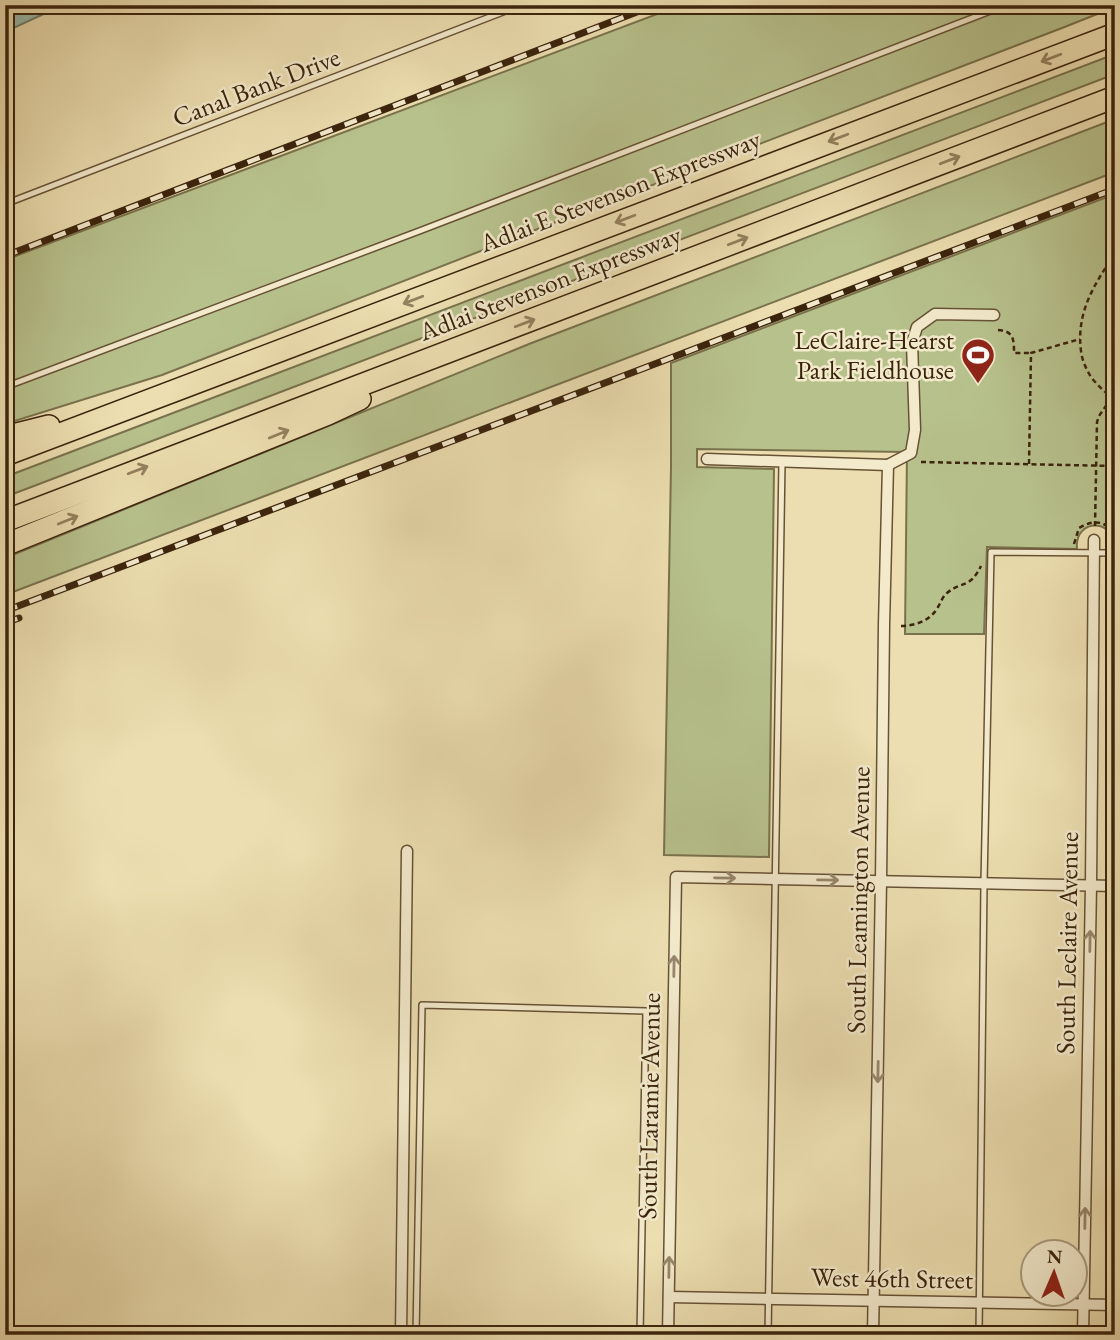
<svg xmlns="http://www.w3.org/2000/svg" width="1120" height="1340" viewBox="0 0 1120 1340" font-family="'EB Garamond',serif">
  <style>
    .green { fill: #b7c18c; stroke: #79724c; stroke-width: 2 }
    .water { fill: #99bcae; stroke: #737f6d; stroke-width: 2 }
    .lines { fill: none; stroke-linecap: round; stroke-linejoin: round }
    .lane-casing { stroke: #675235; stroke-width: 8 }
    .street-casing { stroke: #675235; stroke-width: 13 }
    .highway-casing { stroke: #3b240c; stroke-width: 24 }
    .path { stroke: #3b240c; stroke-width: 2.5; stroke-dasharray: 5 3.5; stroke-linecap: butt }
    .lane { stroke: #f3eacc; stroke-width: 5 }
    .street { stroke: #f3eacc; stroke-width: 10 }
    .highway { stroke: #ecdeb0; stroke-width: 21 }
    .rail-casing { stroke: #3b240c; stroke-width: 7 }
    .rail { stroke: #f3eacc; stroke-width: 4.5; stroke-dasharray: 13; stroke-linecap: butt }
    .oneway { stroke: #94815e }
    .oneway2 { stroke: #97876c }
    .labels { text-anchor: middle; dominant-baseline: central; stroke-width: 5; stroke-linejoin: round; paint-order: stroke }
    .street-label { font-size: 26px; fill: #3b240c; stroke: #f3eacc }
    .poi-label { font-size: 26px; fill: #3b240c; stroke: #f3eacc; text-anchor: end }
  </style>
  <rect width="100%" height="100%" fill="#ecdeb0"/>
  <filter id="stains"><feTurbulence type="fractalNoise" baseFrequency=".00286" numOctaves="4"/><feColorMatrix values="0 0 0 0 .2 0 0 0 0 .09 0 0 0 0 .02 0 0 0 .5 -.17"/></filter>
  <radialGradient id="worn" r=".72"><stop offset=".6" stop-color="#630" stop-opacity="0"/><stop offset="1" stop-color="#630" stop-opacity=".3"/></radialGradient>
  <g class="green">
    <polygon points="681,5 1115,5 1115,7 1062,28 509,240 162,375 5,424 5,260"/>
    <polygon points="1115,54 1115,74 5,497 5,477"/>
    <polygon points="1115,119 1115,172 5,595 5,558 529,344"/>
    <path d="M1115,194V550H1112C1118,518 1074,517 1077,549L987,547L984,634H905L907,452L697,449V467L774,469L769,857L664,855L671,467V363Z"/>
  </g>
  <polygon class="water" points="5,5 63,5 5,32"/>
  <g class="lines">
    <g class="lane-casing">
      <g id="lane">
        <polyline points="5,204 521,5"/>
        <polyline points="5,387 422,230 1006,5"/>
        <polyline points="416,1335 422,1005 646,1011 640,1335"/>
        <polyline points="768,1335 782,461"/>
        <polyline points="979,1335 984,883 991,552 1115,553"/>
      </g>
    </g>
    <g class="street-casing">
      <g id="street">
        <polyline points="707,459 888,465"/>
        <polyline points="888,465 911,453 915,430 912,343 917,327 935,314 994,315"/>
        <polyline points="669,1297 1115,1305"/>
        <polyline points="401,1335 407,851"/>
        <polyline points="668,1335 676,877 1115,886"/>
        <polyline points="873,1335 881,881 884,625 888,465"/>
        <polyline points="1083,1335 1091,885 1094,540"/>
      </g>
    </g>
    <g class="highway-casing">
      <g id="highway">
        <polyline points="5,437 49,426"/>
        <polyline points="5,455 1115,34"/>
        <polyline points="5,521 1115,97"/>
        <polyline points="5,545 328,414 360,399"/>
      </g>
    </g>
    <g class="path">
      <path d="M1115,254C1094,284 1076,313 1081,351C1082,360 1086,369 1091,377C1098,386 1106,393 1115,400"/>
      <path d="M998,330C1014,331 1014,340 1014,353H1029"/>
      <polyline points="921,462 1115,466"/>
      <polyline points="1029,464 1031,353 1080,339"/>
      <polyline points="1095,526 1097,422 1099,416 1112,397"/>
      <path d="M1074,544L1079,528C1094,519 1107,520 1115,537"/>
      <path d="M901,626C916,626 931,620 938,607C941,602 943,596 947,593C961,581 970,589 981,566"/>
    </g>
    <use href="#lane" class="lane"/>
    <use href="#street" class="street"/>
    <use href="#highway" class="highway"/>
    <g class="rail-casing">
      <g id="rail">
        <polyline points="5,256 655,5"/>
        <polyline points="5,611 1115,189"/>
        <polyline points="5,623 19,618"/>
      </g>
    </g>
    <use href="#rail" class="rail"/>
  </g>
  <defs><path id="oneway-shaft" d="M-6 0H5M1.5-3L5.5 0L1.5 3" fill="none" stroke-width="1.6" stroke-linecap="round" stroke-linejoin="round" transform="scale(1.75)"/></defs>
  <g class="oneway">
    <use href="#oneway-shaft" transform="translate(1051 58) rotate(159)"/>
    <use href="#oneway-shaft" transform="translate(838 138) rotate(159)"/>
    <use href="#oneway-shaft" transform="translate(950 160) rotate(-21)"/>
    <use href="#oneway-shaft" transform="translate(625 219) rotate(159)"/>
    <use href="#oneway-shaft" transform="translate(738 241) rotate(-21)"/>
    <use href="#oneway-shaft" transform="translate(413 300) rotate(159)"/>
    <use href="#oneway-shaft" transform="translate(525 323) rotate(-21)"/>
    <use href="#oneway-shaft" transform="translate(279 434) rotate(-22)"/>
    <use href="#oneway-shaft" transform="translate(138 470) rotate(-21)"/>
    <use href="#oneway-shaft" transform="translate(68 520) rotate(-22)"/>
  </g>
  <g class="oneway2">
    <use href="#oneway-shaft" transform="translate(725 878) rotate(1)"/>
    <use href="#oneway-shaft" transform="translate(828 880) rotate(1)"/>
    <use href="#oneway-shaft" transform="translate(1090 941) rotate(-89)"/>
    <use href="#oneway-shaft" transform="translate(674 966) rotate(-89)"/>
    <use href="#oneway-shaft" transform="translate(878 1072) rotate(91)"/>
    <use href="#oneway-shaft" transform="translate(1085 1218) rotate(-89)"/>
    <use href="#oneway-shaft" transform="translate(669 1267) rotate(-89)"/>
  </g>
  <defs>
    <g id="stadium-pin" transform="scale(1.75)"><path d="M0 17L-7.5 6A9.5 9.5 0 1 1 7.5 6Z" fill="#8f2418" stroke="#f3eacc"/><path d="M0-5a6.5 5 0 1 0 0 10a6.5 5 0 1 0 0-10ZM-3.5-1.8h7v3.6h-7Z" fill="#fff"/></g>
  </defs>
  <g fill-rule="evenodd">
    <use href="#stadium-pin" x="978" y="355"/>
  </g>
  <g class="labels">
    <g class="street-label">
      <text transform="translate(256 87) rotate(-21)">Canal Bank Drive</text>
      <text transform="translate(620 191) rotate(-21)">Adlai E Stevenson Expressway</text>
      <text transform="translate(550 283) rotate(-21)">Adlai Stevenson Expressway</text>
      <text transform="translate(858 900) rotate(-89)">South Leamington Avenue</text>
      <text transform="translate(1067 943) rotate(-89)">South Leclaire Avenue</text>
      <text transform="translate(649 1106) rotate(-89)">South Laramie Avenue</text>
      <text transform="translate(892 1278) rotate(1)">West 46th Street</text>
    </g>
    <g class="poi-label">
      <text x="954" y="340">LeClaire-Hearst<tspan x="954" dy="30">Park Fieldhouse</tspan></text>
    </g>
  </g>
  <rect width="1120" height="1340" fill="none" stroke="#ecdeb0" stroke-width="28"/>
  <rect x="7" y="7" width="1106" height="1326" fill="none" stroke="#3b240c" stroke-width="3.5"/>
  <rect x="14" y="14" width="1092" height="1312" fill="none" stroke="#3b240c" stroke-width="2"/>
  <g transform="translate(1054 1273) rotate(2)"><circle r="33" fill="#f3eacc" stroke="#a99b7f" stroke-width="2"/>
  <path d="M0-5L12 26L0 18L-12 26Z" fill="#8f2418"/>
  <text y="-10" font-size="19" font-weight="bold" text-anchor="middle" fill="#3b240c">N</text>
  </g>
  <rect width="100%" height="100%" filter="url(#stains)"/>
  <rect width="100%" height="100%" fill="url(#worn)"/>
</svg>
